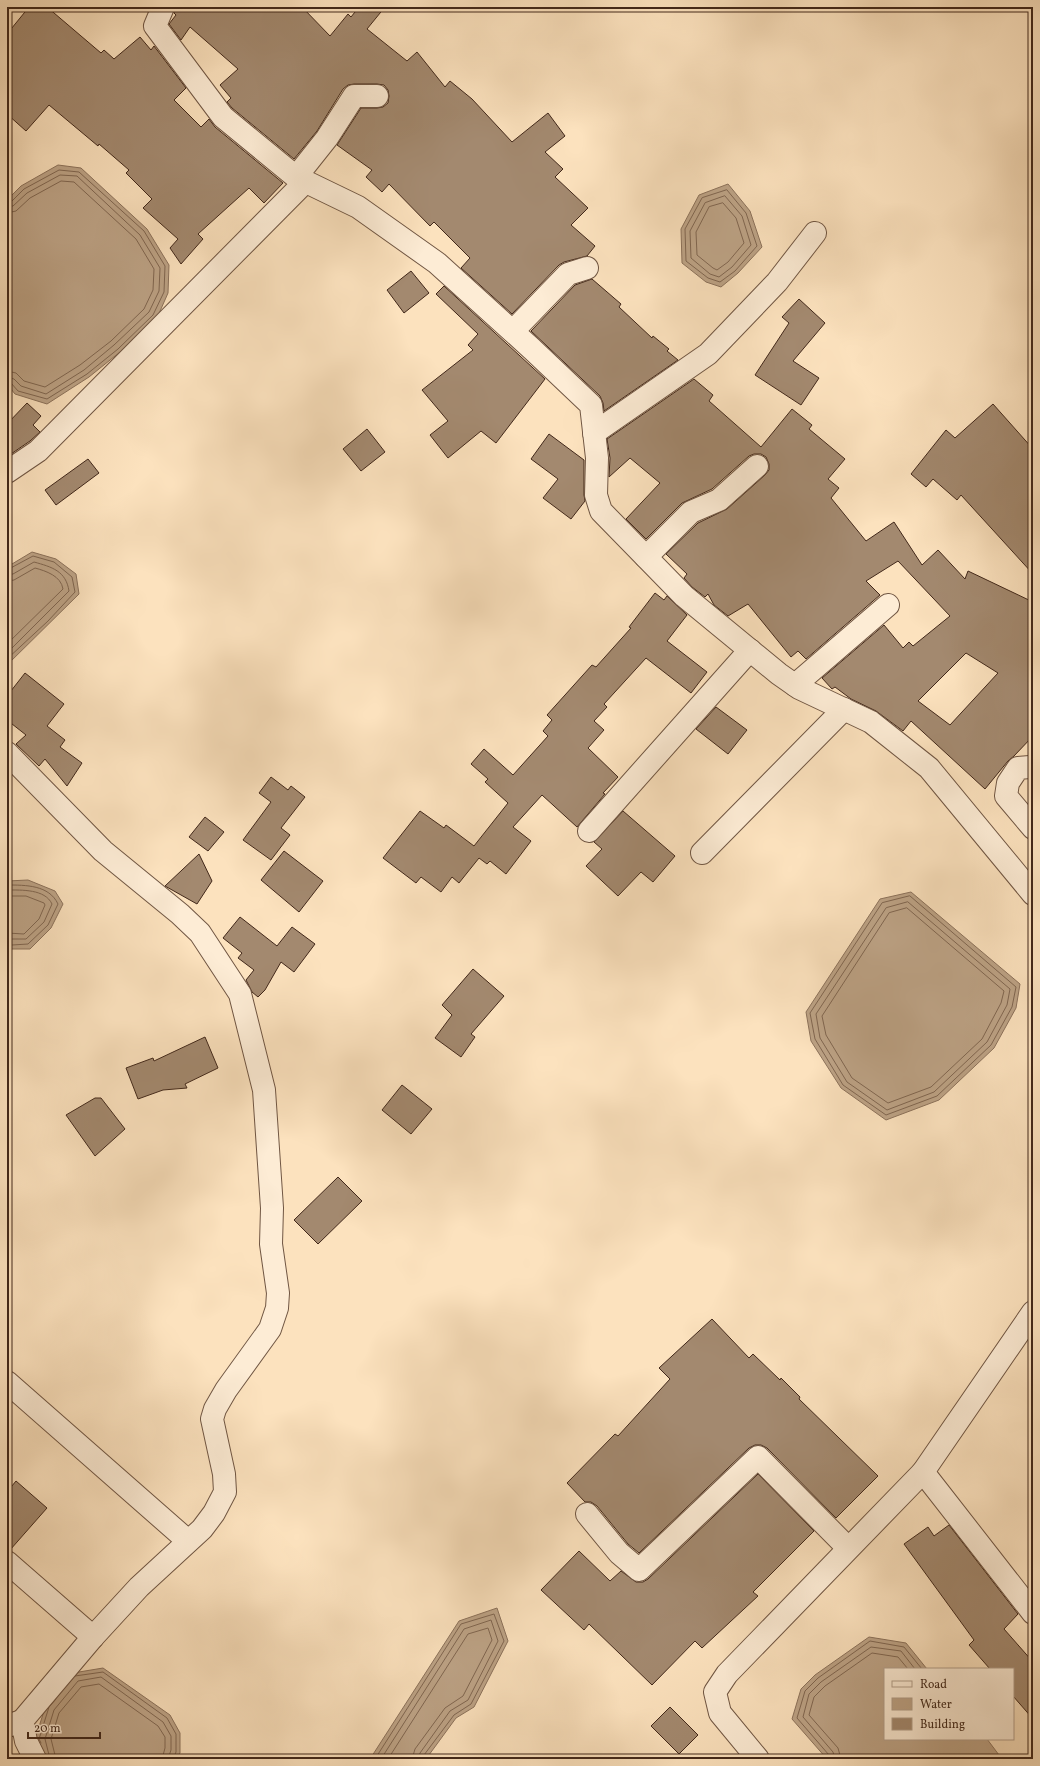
<svg xmlns="http://www.w3.org/2000/svg" width="1040" height="1766" viewBox="0 0 1040 1766" font-family="Vollkorn,serif">
  <style>
    .water { fill: #bda386; stroke: #8c725b }
    .lines { fill: none; stroke-linecap: round; stroke-linejoin: round }
    .shore { stroke: #806650; stroke-width: 1 }
    .building { fill: #a3896f; stroke: #42281a; fill-rule: evenodd }
    .minor-casing { stroke: #705643; stroke-width: 24 }
    .minor { stroke: #fdecd5; stroke-width: 22 }
  </style>
  <rect width="100%" height="100%" fill="#fce2be"/>
  <filter id="stains"><feTurbulence type="fractalNoise" baseFrequency=".005" numOctaves="4"/><feColorMatrix values="0 0 0 0 .2 0 0 0 0 .09 0 0 0 0 .02 0 0 0 .5 -.17"/></filter>
  <radialGradient id="worn" r=".72"><stop offset=".6" stop-color="#630" stop-opacity="0"/><stop offset="1" stop-color="#630" stop-opacity=".3"/></radialGradient>
  <g class="water">
    <polygon points="58,165 81,168 147,229 169,265 168,293 157,318 120,352 89,377 47,404 15,394 7,384 7,200 21,186"/>
    <polygon points="728,184 750,211 762,247 738,273 721,287 706,282 682,263 681,229 699,195"/>
    <polygon points="32,552 56,559 76,574 79,594 7,665 7,567"/>
    <polygon points="28,880 55,891 63,904 51,928 30,949 11,949 7,947 7,881"/>
    <polygon points="911,892 1020,984 1016,1008 994,1048 939,1100 886,1120 841,1088 811,1041 806,1012 880,899"/>
    <polygon points="497,1608 508,1641 474,1707 456,1718 426,1759 370,1759 459,1621"/>
    <polygon points="869,1637 906,1643 927,1669 885,1669 885,1739 987,1739 1002,1759 827,1759 792,1719 801,1689 815,1675"/>
    <polygon points="103,1668 170,1715 180,1733 180,1753 176,1759 42,1759 35,1739 46,1705 73,1673"/>
  </g>
  <g class="lines">
    <g class="shore">
      <polygon points="727,190 746,213 757,246 735,271 720,282 708,278 686,261 685,229 702,198"/>
      <polygon points="725,196 742,216 751,245 732,267 719,277 710,274 691,258 690,231 705,203"/>
      <polyline points="7,202 11,202 24,189 59,170 79,172 144,231 165,266 164,292 153,315 118,349 87,374 47,399 18,391 11,383 7,382"/>
      <polygon points="723,203 736,218 744,243 728,262 717,270 713,268 697,255 696,232 709,207"/>
      <polyline points="7,207 13,206 27,193 60,175 77,176 140,235 160,268 159,291 149,312 114,345 84,370 46,394 21,386 14,379 7,377"/>
      <polyline points="7,213 16,211 30,198 61,181 74,182 136,239 154,269 153,290 144,309 111,341 80,365 45,387 24,381 16,373 7,371"/>
      <polyline points="7,570 33,556 54,562 72,577 75,592 48,621 7,659"/>
      <path d="M7,575L13,574L34,562C52,567 66,571 69,591L7,653"/>
      <path d="M7,581L14,580L35,568C46,571 61,576 63,589L7,644"/>
      <path d="M7,885C26,885 49,885 58,904L48,925L28,944L12,945L7,944"/>
      <path d="M7,890C22,890 45,889 52,904L44,922L26,939H7"/>
      <polyline points="7,896 26,896 44,903 45,905 39,919 24,934 7,933"/>
      <polygon points="910,896 1016,987 1012,1007 991,1045 937,1096 886,1115 843,1085 815,1039 810,1013 882,903"/>
      <polygon points="908,902 1010,989 1007,1005 987,1042 934,1092 887,1110 847,1082 820,1038 816,1014 886,908"/>
      <polygon points="907,908 1004,991 1001,1003 982,1039 931,1087 888,1103 852,1078 826,1035 822,1016 889,913"/>
      <polyline points="75,1676 103,1672 167,1718 176,1734 176,1752 173,1759"/>
      <polyline points="41,1743 39,1739 49,1707 56,1699"/>
      <polyline points="50,1759 45,1739 54,1710 78,1681 101,1677 163,1722 171,1736 171,1750 168,1759"/>
      <polyline points="56,1759 51,1739 59,1713 81,1687 99,1684 158,1726 165,1737 165,1748 162,1759"/>
      <polyline points="375,1759 461,1624 494,1614 504,1641 471,1704 454,1715 424,1755 423,1759"/>
      <polyline points="381,1759 464,1629 491,1620 498,1641 468,1700 450,1711 420,1753 418,1759"/>
      <polyline points="388,1759 468,1634 488,1628 492,1640 463,1696 445,1708 415,1749 412,1759"/>
      <polyline points="830,1759 829,1755 797,1718 805,1691 818,1678 870,1641 904,1647 922,1669"/>
      <polyline points="835,1759 833,1752 803,1717 809,1694 821,1682 871,1647 901,1651 915,1669"/>
      <polyline points="841,1759 838,1748 809,1715 814,1697 825,1686 872,1653 898,1657 908,1669"/>
    </g>
  </g>
  <g class="building">
    <polygon points="29,7 47,7 101,53 104,50 114,59 140,37 151,50 154,46 186,88 174,100 201,127 209,119 215,127 283,183 264,203 249,188 198,234 203,239 181,264 170,248 178,239 143,208 152,199 126,173 129,170 99,144 98,146 49,105 26,131 7,114 7,34"/>
    <polygon points="175,7 302,7 330,36 348,14 351,17 359,7 385,7 367,29 407,61 417,52 445,87 450,81 472,99 512,142 548,113 565,136 545,152 563,169 555,177 588,208 571,225 595,246 587,256 564,262 559,265 512,314 461,268 470,258 434,222 430,226 389,184 382,192 366,177 372,170 337,145 361,108 377,108 383,107 388,103 389,96 388,90 384,85 377,84 354,84 348,85 343,89 317,131 294,159 232,108 227,102 231,98 220,85 238,69 190,27 181,40 169,24 176,15 174,13"/>
    <polygon points="411,271 429,293 404,313 387,290"/>
    <polygon points="592,279 621,304 619,307 652,338 653,336 669,349 667,351 678,360 604,411 603,403 600,396 531,331 575,285"/>
    <polygon points="444,286 545,379 496,443 481,431 448,458 430,435 448,421 422,390 473,350 468,345 478,334 436,294"/>
    <polygon points="799,299 825,323 793,361 819,378 801,405 755,375 789,323 782,317"/>
    <path d="M694,379L713,395L709,401L761,447L792,409L812,425L809,429L845,459L828,479L839,488L831,498L866,541L894,522L922,565L938,550L965,579L968,571L1033,602V736L1014,756L1008,761L985,789L911,721L903,731L876,711L851,699L835,687L832,689L822,678L884,625L903,648L909,642L913,646L950,616L898,561L866,581L880,595L806,659L798,651L791,657L748,604L728,616L714,605L708,594L705,597L692,587L684,578L687,574L666,554L698,523L727,509L765,475L769,470V464L766,457L761,454H754L749,456L712,489L682,503L646,539L626,519L660,483L630,458L609,477L610,458L607,439ZM966,653L998,673L950,725L918,701Z"/>
    <polygon points="27,403 41,416 33,425 40,432 30,441 11,454 7,449 7,424"/>
    <polygon points="993,404 1033,449 1033,574 961,495 957,500 933,479 926,487 911,474 946,430 955,438"/>
    <polygon points="367,429 385,452 361,471 343,449"/>
    <polygon points="549,434 584,460 584,495 585,501 571,519 543,498 558,479 531,459"/>
    <polygon points="88,459 99,473 56,505 45,490"/>
    <polygon points="655,593 664,600 667,596 687,615 667,641 707,672 691,693 646,658 604,704 607,707 594,721 604,730 588,748 618,777 603,793 605,794 577,827 542,795 513,827 531,841 506,874 490,861 487,864 479,858 459,883 452,877 441,892 421,877 416,883 383,858 420,811 444,828 446,825 474,846 508,803 485,782 488,779 471,764 484,749 513,775 548,736 543,731 552,720 547,715 592,665 596,667 631,628 629,627"/>
    <polygon points="25,673 64,704 47,726 65,740 60,747 82,763 67,786 45,759 39,766 16,744 26,735 7,720 7,696"/>
    <polygon points="716,707 747,730 728,754 696,729"/>
    <polygon points="271,777 288,790 291,786 305,797 281,828 290,835 271,860 243,840 271,802 259,793"/>
    <polygon points="623,811 675,856 653,882 641,872 618,896 586,866 602,849 594,842"/>
    <polygon points="205,817 224,832 208,851 189,837"/>
    <polygon points="284,851 323,881 299,912 261,880"/>
    <polygon points="199,854 212,881 197,904 165,886"/>
    <polygon points="240,917 277,946 292,927 315,944 294,972 281,962 265,990 258,997 252,992 246,980 254,970 238,958 242,953 223,938"/>
    <polygon points="473,969 504,996 471,1034 475,1037 461,1057 435,1038 452,1015 442,1005"/>
    <polygon points="205,1037 218,1068 185,1084 187,1088 163,1090 138,1099 126,1068 153,1058 154,1061"/>
    <polygon points="402,1085 432,1109 411,1134 382,1110"/>
    <polygon points="95,1098 101,1098 125,1129 95,1156 66,1115"/>
    <polygon points="338,1177 362,1201 318,1244 294,1220"/>
    <polygon points="712,1319 749,1358 753,1354 780,1380 781,1378 800,1397 799,1399 878,1476 836,1518 767,1448 761,1445 755,1445 749,1448 639,1553 628,1544 597,1506 591,1502 585,1502 567,1483 615,1434 618,1436 670,1379 659,1368"/>
    <polygon points="758,1474 814,1531 753,1592 758,1596 702,1648 695,1641 652,1685 589,1624 584,1630 541,1590 579,1551 610,1581 621,1571 636,1582 643,1582 648,1579"/>
    <polygon points="16,1481 47,1508 10,1550 7,1550 7,1492"/>
    <polygon points="949,1525 1018,1614 1004,1629 1033,1662 1033,1719 1013,1696 1013,1669 990,1669 969,1645 974,1640 904,1544 928,1527 934,1536"/>
    <polygon points="670,1707 698,1735 679,1754 651,1726"/>
  </g>
  <g class="lines">
    <g class="minor-casing">
      <g id="minor">
        <polyline points="377,96 354,96 327,138 296,177 358,207 437,263 532,349 591,405 597,458 596,495 601,511 684,596 779,674 799,688 871,722 929,768 1033,894"/>
        <polyline points="513,331 568,274 587,268"/>
        <polyline points="594,433 708,354 777,282 815,233"/>
        <polyline points="7,472 38,451 301,186 296,177 223,117 155,26 163,7"/>
        <polyline points="646,557 691,512 719,500 757,466"/>
        <polyline points="795,685 888,605"/>
        <polyline points="7,753 103,851 180,914 200,933 240,994 264,1090 272,1208 271,1244 278,1293 277,1308 270,1329 226,1390 215,1409 212,1419 224,1474 225,1492 214,1513 202,1529 139,1587 93,1637 22,1721"/>
        <polyline points="1033,768 1030,767 1018,768 1008,783 1006,796 1033,828"/>
        <polyline points="589,831 750,650"/>
        <polyline points="702,853 844,709"/>
        <polyline points="7,1382 188,1541"/>
        <polyline points="923,1472 1033,1613"/>
        <polyline points="587,1514 619,1553 639,1570 758,1457 848,1548"/>
        <polyline points="7,1562 93,1637"/>
        <polyline points="7,1726 22,1721 26,1741 35,1759"/>
        <polyline points="758,1759 720,1713 715,1692 727,1674 923,1472 1033,1312"/>
      </g>
    </g>
    <use href="#minor" class="minor"/>
  </g>
  <rect width="1040" height="1766" fill="none" stroke="#fce2be" stroke-width="24"/>
  <rect x="8" y="8" width="1024" height="1750" fill="none" stroke="#42281a" stroke-width="2"/>
  <rect x="12" y="12" width="1016" height="1742" fill="none" stroke="#42281a"/>
  <rect x="884" y="1668" width="130" height="72" fill="#fdecd5" stroke="#b29e8a"/>
  <rect x="892" y="1681" width="20" height="6" fill="#fdecd5" stroke="#b29e8a"/>
  <text x="920" y="1688" font-size="12" fill="#42281a">Road</text>
  <rect x="892" y="1698" width="20" height="12" fill="#bda386" stroke="#b29e8a"/>
  <text x="920" y="1708" font-size="12" fill="#42281a">Water</text>
  <rect x="892" y="1718" width="20" height="12" fill="#a3896f" stroke="#b29e8a"/>
  <text x="920" y="1728" font-size="12" fill="#42281a">Building</text>
  <path d="M28 1732v6h72v-6" fill="none" stroke="#42281a" stroke-width="2"/>
  <text x="34" y="1732" font-size="12" fill="#42281a" stroke="#fdecd5" stroke-width="3" paint-order="stroke">20 m</text>
  <rect width="100%" height="100%" filter="url(#stains)"/>
  <rect width="100%" height="100%" fill="url(#worn)"/>
</svg>
